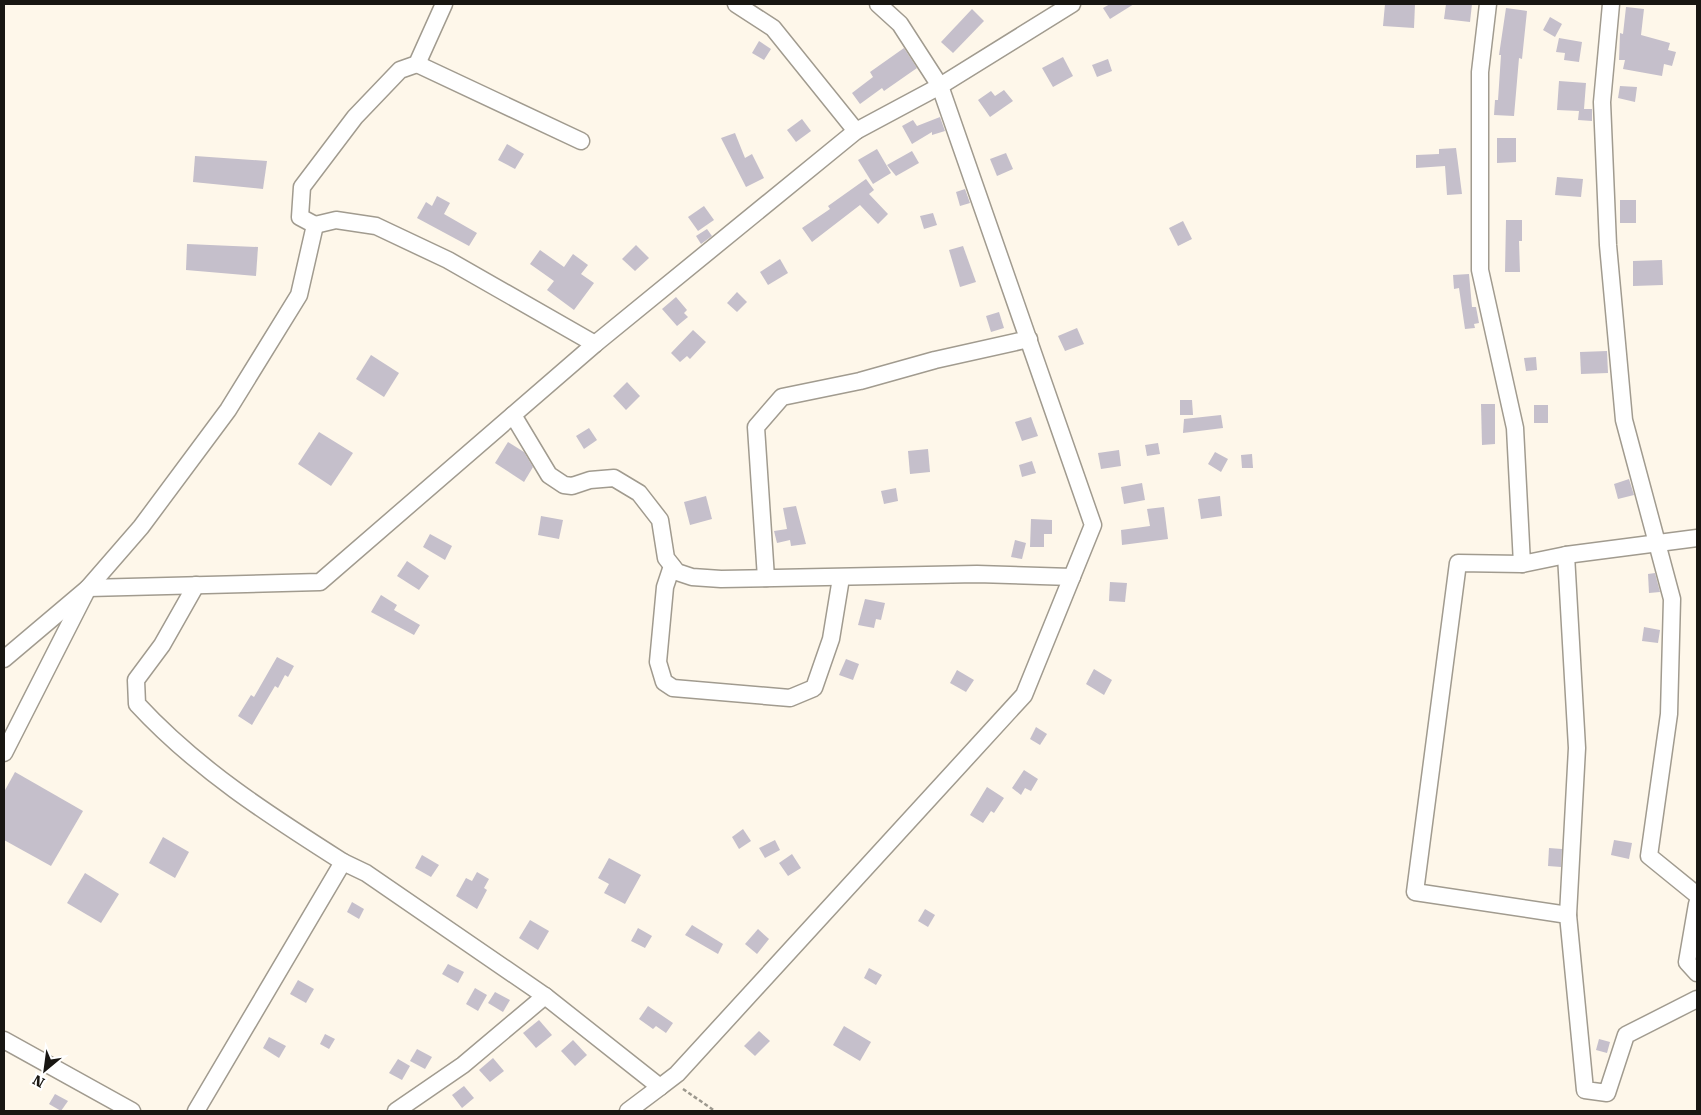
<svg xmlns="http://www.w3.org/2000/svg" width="1701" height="1115" viewBox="0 0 1701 1115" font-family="'Roboto Serif',serif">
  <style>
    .building { fill: #c5bfcb }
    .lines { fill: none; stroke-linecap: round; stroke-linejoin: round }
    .minor-casing { stroke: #a19b8f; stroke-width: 19 }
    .path { stroke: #9c988e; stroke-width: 2.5; stroke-dasharray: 4 2.5; stroke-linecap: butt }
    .minor { stroke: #fff; stroke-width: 16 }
  </style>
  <rect width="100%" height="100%" fill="#fef7ea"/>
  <g class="building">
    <polygon points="1110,4 1134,4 1110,19 1103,8"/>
    <polygon points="1385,4 1415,4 1414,28 1383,26"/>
    <polygon points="1446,4 1472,4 1470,22 1444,19"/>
    <polygon points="1626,7 1644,9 1641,35 1670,43 1668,50 1676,52 1672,66 1664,64 1662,76 1623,69 1625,60 1619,60 1620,33 1623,34"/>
    <polygon points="1506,8 1527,11 1522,59 1519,58 1514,116 1494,115 1495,100 1498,100 1501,55 1499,55"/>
    <polygon points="972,9 984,21 953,53 941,42"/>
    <polygon points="1550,17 1562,24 1555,37 1543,30"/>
    <polygon points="1559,38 1582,42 1579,62 1564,60 1565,53 1556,52"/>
    <polygon points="759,41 771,49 764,60 752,53"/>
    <polygon points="904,48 917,68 884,91 882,88 860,104 852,93 873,77 870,72"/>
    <polygon points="1063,57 1073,76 1053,87 1042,68"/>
    <polygon points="1108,59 1112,71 1097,77 1092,65"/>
    <polygon points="1559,81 1586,83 1584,109 1592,109 1592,121 1578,120 1579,111 1557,110"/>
    <polygon points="1620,86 1637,87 1635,102 1618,98"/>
    <polygon points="1004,90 1013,101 990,117 978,100 991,91 995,96"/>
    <polygon points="940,117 945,131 932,135 932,132 912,144 902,126 913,120 917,126"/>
    <polygon points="802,119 811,131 796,142 787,130"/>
    <polygon points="735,133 745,158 752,154 764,178 746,187 721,138"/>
    <polygon points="1497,138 1516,138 1516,162 1497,163"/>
    <polygon points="507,144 524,154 515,169 498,160"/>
    <polygon points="1456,148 1462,194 1447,195 1445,166 1416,168 1416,155 1439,154 1439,149"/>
    <polygon points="877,149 891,173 873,184 858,160"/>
    <polygon points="912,151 919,163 896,176 887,165"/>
    <polygon points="1006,153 1013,169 997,176 990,159"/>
    <polygon points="195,156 267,161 263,189 193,182"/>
    <polygon points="1557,177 1583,179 1581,197 1555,195"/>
    <polygon points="866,179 874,190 869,194 888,214 878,224 860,205 812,242 802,228 830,209 828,206"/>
    <polygon points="965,189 970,203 960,206 956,192"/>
    <polygon points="437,196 450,203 444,214 477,233 469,246 417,218 426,202 432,206"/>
    <rect x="1620" y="200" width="16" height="23"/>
    <polygon points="704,206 714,220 698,231 688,217"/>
    <polygon points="933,213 937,225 924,229 920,216"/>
    <polygon points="1506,220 1522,220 1522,241 1519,241 1520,272 1505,272"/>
    <polygon points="1183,221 1192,239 1178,246 1169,228"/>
    <polygon points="707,229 712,236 701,244 696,236"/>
    <polygon points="187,244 258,247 256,276 186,270"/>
    <polygon points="636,245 649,258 635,271 622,259"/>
    <polygon points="963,246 976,282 960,287 949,250"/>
    <polygon points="540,250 564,267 573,254 588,265 581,274 594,283 574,310 547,290 554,281 530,264"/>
    <polygon points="780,259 788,273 768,285 760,272"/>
    <polygon points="1662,260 1663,285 1633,286 1633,261"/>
    <polygon points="1469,274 1472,307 1476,307 1479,323 1474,324 1475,328 1465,329 1459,288 1454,289 1453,275"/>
    <polygon points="737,292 747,302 737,312 727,303"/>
    <polygon points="676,297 687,310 684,313 688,317 677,326 662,309"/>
    <polygon points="999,312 1004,328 991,332 986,316"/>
    <polygon points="1077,328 1084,344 1065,351 1058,336"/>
    <polygon points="693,330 706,342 690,359 687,356 680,362 671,353"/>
    <polygon points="1607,351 1608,373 1581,374 1580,352"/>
    <polygon points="371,355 399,373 384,397 356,379"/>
    <polygon points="1536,357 1537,370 1526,371 1524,358"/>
    <polygon points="627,382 640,396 626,410 613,396"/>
    <polygon points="1180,400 1192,400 1193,415 1180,415"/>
    <polygon points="1481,404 1495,404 1495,444 1482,445"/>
    <rect x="1534" y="405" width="14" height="18"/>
    <polygon points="1221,415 1223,428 1183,433 1184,419"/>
    <polygon points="1031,417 1038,436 1022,441 1015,422"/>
    <polygon points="589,428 597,440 584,449 576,436"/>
    <polygon points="319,432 353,453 331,486 298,464"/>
    <polygon points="508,442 524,452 533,467 524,482 495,463"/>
    <polygon points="1158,443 1160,454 1147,456 1145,445"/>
    <polygon points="928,449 930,472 910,474 908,451"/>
    <polygon points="1119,450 1121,466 1101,469 1098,453"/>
    <polygon points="1215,452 1228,459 1221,472 1208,464"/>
    <polygon points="1252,454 1253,468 1242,468 1241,455"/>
    <polygon points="1032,461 1036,473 1022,477 1019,465"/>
    <polygon points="1629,479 1634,495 1618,499 1614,484"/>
    <polygon points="1142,483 1145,500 1124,504 1121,487"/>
    <polygon points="896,488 898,501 884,504 881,491"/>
    <polygon points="706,496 712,519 690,525 684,502"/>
    <polygon points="1220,496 1222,516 1201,519 1198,499"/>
    <polygon points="796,506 806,544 791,546 790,540 777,543 774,531 787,529 783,508"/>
    <polygon points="1164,507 1168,539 1122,545 1121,530 1150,526 1147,509"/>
    <polygon points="541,516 563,520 559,539 538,535"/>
    <polygon points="1031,519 1052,520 1052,534 1044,534 1044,547 1030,547"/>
    <polygon points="430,534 452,546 445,560 423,547"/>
    <polygon points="1015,540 1026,543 1022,559 1011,557"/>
    <polygon points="407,561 429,576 419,590 397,576"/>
    <polygon points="1655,573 1660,592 1649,593 1648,574"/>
    <polygon points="1110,582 1127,583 1125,602 1109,601"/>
    <polygon points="381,595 397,605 394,610 420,625 414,635 371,612"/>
    <polygon points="865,599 885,603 881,620 876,619 874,628 858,625"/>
    <polygon points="1644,627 1660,630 1658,643 1642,641"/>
    <polygon points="277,657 294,666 288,677 285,675 278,688 275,686 252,725 238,716 251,695 254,697"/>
    <polygon points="846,659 859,664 853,680 839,675"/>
    <polygon points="1094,669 1112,680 1104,695 1086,684"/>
    <polygon points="957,670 974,680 966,692 950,683"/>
    <polygon points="1036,727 1047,734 1040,745 1030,739"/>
    <polygon points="1024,770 1038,779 1031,791 1025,788 1021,795 1012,788"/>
    <polygon points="15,772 83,811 51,866 4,840 4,792"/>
    <polygon points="987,787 1004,798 994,813 991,811 983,823 970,815"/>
    <polygon points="743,829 751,841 739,849 732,837"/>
    <polygon points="163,837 189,852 175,878 149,863"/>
    <polygon points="775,840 780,850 765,858 759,848"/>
    <polygon points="1614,840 1632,843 1629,859 1611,855"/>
    <polygon points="1549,848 1562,849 1561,867 1548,866"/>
    <polygon points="792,854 801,868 788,876 779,863"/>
    <polygon points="422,855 439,865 431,877 415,868"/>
    <polygon points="609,858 641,875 625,904 604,893 609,884 598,878"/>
    <polygon points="477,872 489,879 484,888 487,890 477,909 456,896 466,878 472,881"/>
    <polygon points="85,873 119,894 101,923 67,903"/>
    <polygon points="352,902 364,909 359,919 347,912"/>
    <polygon points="925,909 935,915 928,927 918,921"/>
    <polygon points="530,920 549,931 538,950 519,938"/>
    <polygon points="692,925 723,944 718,954 685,935"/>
    <polygon points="638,928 652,936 645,948 631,941"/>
    <polygon points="758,929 769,939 757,954 745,944"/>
    <polygon points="448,964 464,972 458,983 442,974"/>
    <polygon points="869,968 882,975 876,985 864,978"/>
    <polygon points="298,980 314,989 306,1003 290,994"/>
    <polygon points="475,988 487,995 478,1011 466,1004"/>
    <polygon points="495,992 510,1000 503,1012 488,1003"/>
    <polygon points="648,1006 673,1023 666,1033 656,1026 653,1029 639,1019"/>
    <polygon points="539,1020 552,1035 536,1048 523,1033"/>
    <polygon points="844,1026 871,1042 860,1061 833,1045"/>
    <polygon points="759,1031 770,1041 755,1056 744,1046"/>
    <polygon points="325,1034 335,1039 329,1049 320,1044"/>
    <polygon points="269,1037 286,1046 279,1058 263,1048"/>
    <polygon points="1599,1039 1610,1042 1607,1053 1596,1050"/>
    <polygon points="573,1040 587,1055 575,1066 561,1051"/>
    <polygon points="417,1049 432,1057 425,1069 410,1061"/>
    <polygon points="493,1058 504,1071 490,1082 479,1070"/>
    <polygon points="398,1059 410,1066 402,1080 389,1073"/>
    <polygon points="464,1086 474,1098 462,1108 452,1095"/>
    <polygon points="55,1094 68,1101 61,1111 49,1104"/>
  </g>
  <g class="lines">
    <g class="minor-casing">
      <g id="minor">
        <polyline points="736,4 773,28 856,131"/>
        <polyline points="1488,4 1480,72 1480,270 1515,428 1522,564 1566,555 1697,538"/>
        <polyline points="1611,4 1602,102 1608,245 1624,420 1672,599 1669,714 1649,856 1697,895"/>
        <polyline points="417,64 581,141"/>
        <polyline points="315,225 336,220 376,226 448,260 595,344"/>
        <polyline points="513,415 549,475 564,485 572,486 590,480 614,478 639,493 660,520 666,558 677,572 692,577 721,579 977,574 1072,577"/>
        <polyline points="1566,555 1577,748 1568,915 1585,1090 1607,1093 1626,1035 1697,999"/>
        <polyline points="1522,564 1458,563 1415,892 1568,915"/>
        <polyline points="672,566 665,587 658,662 664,682 673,688 790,698 814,688 831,639 841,578"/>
        <polyline points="766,578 756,427 782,397 860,381 935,360 1029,339"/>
        <path d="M196,585L162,645L136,680L137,704C197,769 269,815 343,862"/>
        <polyline points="4,659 88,588 320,582 595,344 856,131 940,86 1072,4"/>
        <polyline points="4,753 88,588 141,527 228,410 299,295 315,225 300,217 302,187 355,117 400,70 417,64 444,4"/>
        <polyline points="1697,904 1687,962 1697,973"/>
        <polyline points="4,1040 132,1111"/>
        <polyline points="196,1111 343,862 366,873 545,996 660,1087 677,1074 1024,695 1093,525 940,86 900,24 878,4"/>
        <polyline points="396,1111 463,1065 545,996"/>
        <polyline points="628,1111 660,1087"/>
      </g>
    </g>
    <polyline class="path" points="683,1089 715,1111"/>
    <use href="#minor" class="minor"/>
  </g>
  <rect width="1701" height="1115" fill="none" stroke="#181612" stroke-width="10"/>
  <g transform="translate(45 1070) rotate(209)" stroke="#ffffff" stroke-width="4" paint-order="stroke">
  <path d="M0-4L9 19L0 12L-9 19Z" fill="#181612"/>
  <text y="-8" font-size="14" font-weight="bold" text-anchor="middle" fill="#181612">N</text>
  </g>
</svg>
